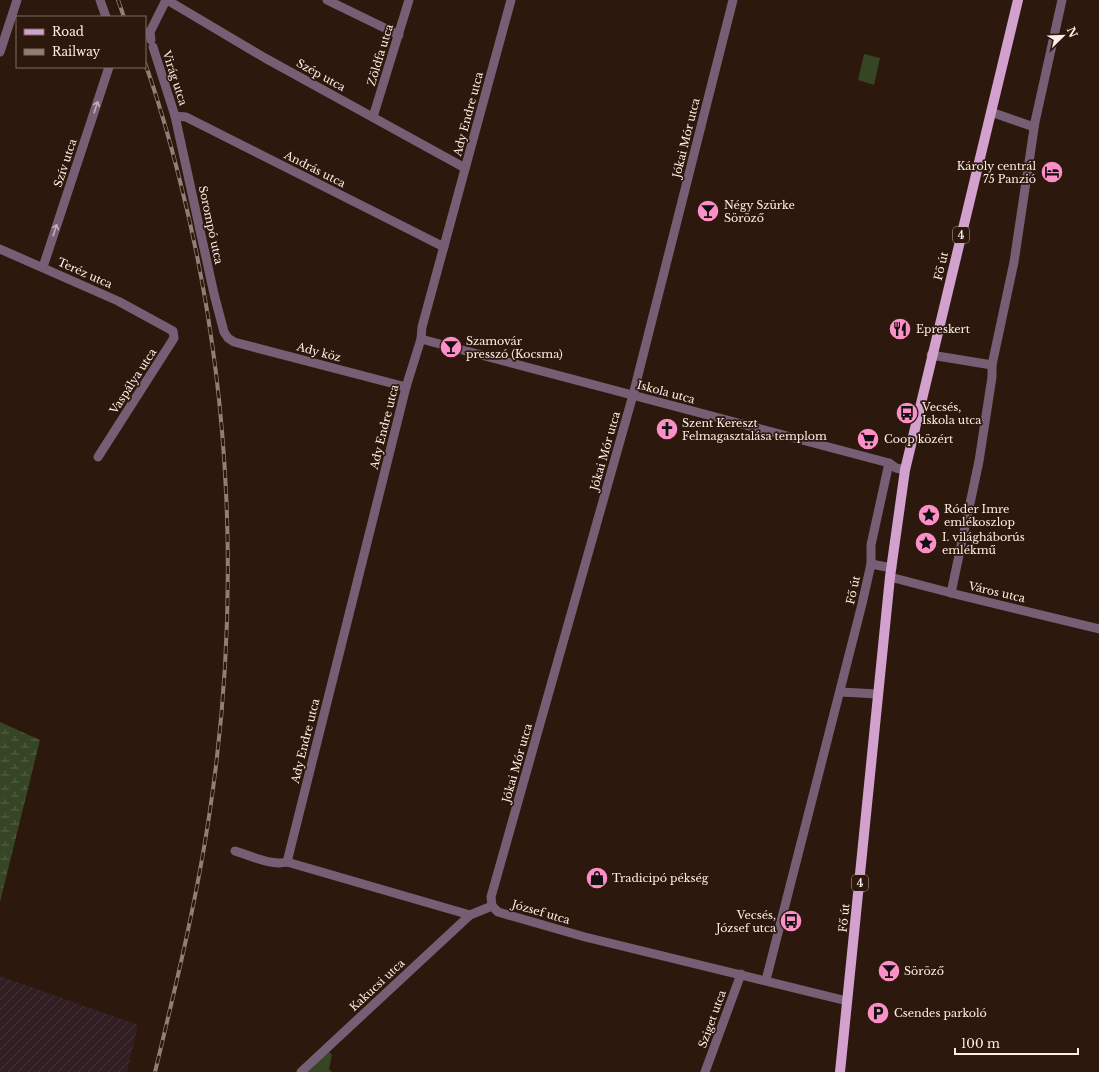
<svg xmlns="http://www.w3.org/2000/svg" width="1099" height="1072" viewBox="0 0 1099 1072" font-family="'Libre Baskerville',serif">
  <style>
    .industrial { fill: url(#industrial-furrows) }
    .green { fill: #364624 }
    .wetland { fill: url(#wetland-marsh) }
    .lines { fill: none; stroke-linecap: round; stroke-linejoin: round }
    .street { stroke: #765f74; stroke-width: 9 }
    .primary { stroke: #d2a1ce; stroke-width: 10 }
    .rail-casing { stroke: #917f75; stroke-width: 4 }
    .rail { stroke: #2c180c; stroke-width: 2.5; stroke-dasharray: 8; stroke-linecap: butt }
    .oneway { stroke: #c0aeb3 }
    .labels { text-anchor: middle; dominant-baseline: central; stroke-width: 3.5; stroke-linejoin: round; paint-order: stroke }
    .shield { fill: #2c180c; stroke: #beaea5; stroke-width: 1 }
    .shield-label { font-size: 10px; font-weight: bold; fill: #fdeee6 }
    .street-label { font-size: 11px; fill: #fdeee6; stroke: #2c180c }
    .poi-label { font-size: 11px; fill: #fdeee6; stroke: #2c180c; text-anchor: start }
  </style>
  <defs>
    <pattern id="industrial-furrows" width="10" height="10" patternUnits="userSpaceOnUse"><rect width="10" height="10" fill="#311f24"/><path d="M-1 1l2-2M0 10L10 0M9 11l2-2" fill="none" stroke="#463539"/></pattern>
    <pattern id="wetland-marsh" width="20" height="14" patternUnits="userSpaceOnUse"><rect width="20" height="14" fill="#364624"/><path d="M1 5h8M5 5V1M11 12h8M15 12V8" fill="none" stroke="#546144"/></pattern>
  </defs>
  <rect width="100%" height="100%" fill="#2c180c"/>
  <polygon class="industrial" points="0,976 138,1025 127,1072 0,1072"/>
  <g class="green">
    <polygon points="864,54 880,58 874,85 858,80"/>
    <polygon points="326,1049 332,1055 329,1069 332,1072 301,1072"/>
  </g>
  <polygon class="wetland" points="0,722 40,740 0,902"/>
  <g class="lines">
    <g class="street">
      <polyline points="100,0 106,17"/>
      <polyline points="167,0 265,58 465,168"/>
      <polyline points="327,0 399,35"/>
      <polyline points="151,40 150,32 166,0"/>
      <polyline points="153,47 175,116 214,294 224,332 228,338 234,342 406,387"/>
      <polyline points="0,52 17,0"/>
      <polyline points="991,112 1034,127"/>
      <polyline points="175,116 186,117 444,247"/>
      <polyline points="373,117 409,0"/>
      <polyline points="0,249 118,301 173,331 174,338 98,457"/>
      <polyline points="43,267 109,67"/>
      <polyline points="421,339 889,463 896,468 905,470"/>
      <polyline points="931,355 992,365"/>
      <polyline points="871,564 892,568"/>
      <polyline points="890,577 959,595 1099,629"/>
      <polyline points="951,593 979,461 992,377 992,365 1014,262 1035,122 1062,0"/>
      <polyline points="840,692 878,694"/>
      <path d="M235,851C251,856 271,866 287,862L470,915L492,906L498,912L585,937L847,1001"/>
      <polyline points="287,862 406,387 421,339 422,327 511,0"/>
      <polyline points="492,906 491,897 633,395 733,0"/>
      <polyline points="766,980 862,604 871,564 871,545 889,463"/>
      <polyline points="301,1072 470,915"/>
      <polyline points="705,1072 741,974"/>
    </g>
    <polyline class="primary" points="840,1072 890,577 905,470 1018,0"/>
    <g class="rail-casing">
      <g id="rail">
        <polyline points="118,0 124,17"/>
        <path d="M145,63C159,102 170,141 180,181C232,385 241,602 210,810C197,899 176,985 155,1072"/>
      </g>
    </g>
    <use href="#rail" class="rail"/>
  </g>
  <defs><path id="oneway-shaft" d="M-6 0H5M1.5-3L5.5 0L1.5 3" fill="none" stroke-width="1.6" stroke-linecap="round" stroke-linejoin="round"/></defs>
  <g class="oneway">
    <use href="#oneway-shaft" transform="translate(96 107) rotate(-72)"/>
    <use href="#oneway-shaft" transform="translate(55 230) rotate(-72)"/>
  </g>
  <defs>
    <g id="hotel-disc" transform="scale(1.15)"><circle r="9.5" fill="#fb8fc6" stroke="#2c180c"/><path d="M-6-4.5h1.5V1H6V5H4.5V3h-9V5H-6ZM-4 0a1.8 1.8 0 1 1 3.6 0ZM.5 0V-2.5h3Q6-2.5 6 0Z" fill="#111"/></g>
    <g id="bar-disc" transform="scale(1.15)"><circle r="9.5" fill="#fb8fc6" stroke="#2c180c"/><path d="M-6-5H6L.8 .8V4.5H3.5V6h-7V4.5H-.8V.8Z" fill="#111"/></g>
    <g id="restaurant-disc" transform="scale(1.15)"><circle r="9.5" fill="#fb8fc6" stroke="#2c180c"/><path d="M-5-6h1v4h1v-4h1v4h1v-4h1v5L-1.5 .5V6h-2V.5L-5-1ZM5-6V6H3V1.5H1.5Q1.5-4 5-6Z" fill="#111"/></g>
    <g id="bus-disc" transform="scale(1.15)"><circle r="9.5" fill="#fb8fc6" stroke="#2c180c"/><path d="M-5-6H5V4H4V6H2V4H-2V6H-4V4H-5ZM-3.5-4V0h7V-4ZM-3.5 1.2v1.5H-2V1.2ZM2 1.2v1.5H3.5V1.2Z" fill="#111"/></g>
    <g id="church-disc" transform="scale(1.15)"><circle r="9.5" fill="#fb8fc6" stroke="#2c180c"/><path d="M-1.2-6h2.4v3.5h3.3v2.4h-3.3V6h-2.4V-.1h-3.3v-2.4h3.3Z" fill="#111"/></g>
    <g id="supermarket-disc" transform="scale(1.15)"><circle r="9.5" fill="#fb8fc6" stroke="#2c180c"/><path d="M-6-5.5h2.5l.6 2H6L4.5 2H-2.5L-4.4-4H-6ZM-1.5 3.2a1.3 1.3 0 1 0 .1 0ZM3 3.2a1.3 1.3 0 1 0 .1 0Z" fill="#111"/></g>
    <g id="sight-disc" transform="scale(1.15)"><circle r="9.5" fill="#fb8fc6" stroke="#2c180c"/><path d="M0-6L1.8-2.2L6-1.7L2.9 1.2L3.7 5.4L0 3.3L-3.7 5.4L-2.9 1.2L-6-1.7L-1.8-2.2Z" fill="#111"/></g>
    <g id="shop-disc" transform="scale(1.15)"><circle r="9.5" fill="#fb8fc6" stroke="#2c180c"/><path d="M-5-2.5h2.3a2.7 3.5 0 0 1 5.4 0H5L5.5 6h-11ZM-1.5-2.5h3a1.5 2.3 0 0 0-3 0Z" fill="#111"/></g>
    <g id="parking-disc" transform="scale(1.15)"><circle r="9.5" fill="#fb8fc6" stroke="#2c180c"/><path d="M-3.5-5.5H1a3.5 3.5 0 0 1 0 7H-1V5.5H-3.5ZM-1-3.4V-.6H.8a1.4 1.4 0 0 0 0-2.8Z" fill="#111"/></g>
  </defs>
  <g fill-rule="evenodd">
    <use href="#hotel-disc" x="1052" y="172"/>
    <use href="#bar-disc" x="708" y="211"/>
    <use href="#restaurant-disc" x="900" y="329"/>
    <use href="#bar-disc" x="451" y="347"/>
    <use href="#bus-disc" x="907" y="413"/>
    <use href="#church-disc" x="667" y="429"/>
    <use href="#supermarket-disc" x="868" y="439"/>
    <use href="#sight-disc" x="929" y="515"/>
    <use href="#sight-disc" x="926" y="543"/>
    <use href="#shop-disc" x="597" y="878"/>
    <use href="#bus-disc" x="791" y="921"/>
    <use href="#bar-disc" x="889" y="971"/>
    <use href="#parking-disc" x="878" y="1013"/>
  </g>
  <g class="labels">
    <g class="shield">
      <rect x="953" y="227" width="16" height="16" rx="3"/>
      <rect x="852" y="875" width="16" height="16" rx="3"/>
    </g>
    <g class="shield-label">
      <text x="961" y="235">4</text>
      <text x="860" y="883">4</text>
    </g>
    <g class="street-label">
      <text transform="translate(380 55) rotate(-73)">Zöldfa utca</text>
      <text transform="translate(321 75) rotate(29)">Szép utca</text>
      <text transform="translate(175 78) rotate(72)">Virág utca</text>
      <text transform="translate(468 114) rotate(-75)">Ady Endre utca</text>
      <text transform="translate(686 138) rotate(-76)">Jókai Mór utca</text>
      <text transform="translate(65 163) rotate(-72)">Szív utca</text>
      <text transform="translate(315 169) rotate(27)">András utca</text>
      <text transform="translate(211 225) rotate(78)">Sorompó utca</text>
      <text transform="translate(941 266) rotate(-76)">Fő út</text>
      <text transform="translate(85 273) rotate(24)">Teréz utca</text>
      <text transform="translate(319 352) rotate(15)">Ady köz</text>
      <text transform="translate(133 381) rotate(-57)">Vaspálya utca</text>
      <text transform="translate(666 392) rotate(15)">Iskola utca</text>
      <text transform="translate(384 427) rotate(-76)">Ady Endre utca</text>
      <text transform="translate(605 451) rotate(-74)">Jókai Mór utca</text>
      <text transform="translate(853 590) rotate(-77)">Fő út</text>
      <text transform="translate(997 592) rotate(13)">Város utca</text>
      <text transform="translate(305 741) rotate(-76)">Ady Endre utca</text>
      <text transform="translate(517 763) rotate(-74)">Jókai Mór utca</text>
      <text transform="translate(541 912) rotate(16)">József utca</text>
      <text transform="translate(844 918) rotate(-84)">Fő út</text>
      <text transform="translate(377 985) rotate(-43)">Kakucsi utca</text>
      <text transform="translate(712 1019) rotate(-70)">Sziget utca</text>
    </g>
    <g class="poi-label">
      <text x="1036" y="166" text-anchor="end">Károly centrál<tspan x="1036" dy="13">75 Panzió</tspan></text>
      <text x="724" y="205">Négy Szürke<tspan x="724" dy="13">Söröző</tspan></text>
      <text x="916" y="329">Epreskert</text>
      <text x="466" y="341">Szamovár<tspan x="466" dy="13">presszó (Kocsma)</tspan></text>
      <text x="922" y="407">Vecsés,<tspan x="922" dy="13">Iskola utca</tspan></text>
      <text x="682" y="423">Szent Kereszt<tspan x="682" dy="13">Felmagasztalása templom</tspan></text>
      <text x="884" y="439">Coop közért</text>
      <text x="944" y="509">Róder Imre<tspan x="944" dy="13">emlékoszlop</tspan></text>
      <text x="942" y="537">I. világháborús<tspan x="942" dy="13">emlékmű</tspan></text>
      <text x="612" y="878">Tradicipó pékség</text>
      <text x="776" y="915" text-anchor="end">Vecsés,<tspan x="776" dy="13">József utca</tspan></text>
      <text x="904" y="971">Söröző</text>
      <text x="894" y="1013">Csendes parkoló</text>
    </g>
  </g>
  <rect x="16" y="16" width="130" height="52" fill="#2c180c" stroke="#806e63"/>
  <rect x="24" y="29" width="20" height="6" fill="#d2a1ce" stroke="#806e63"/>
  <text x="52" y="36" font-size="12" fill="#fdeee6">Road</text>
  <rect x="24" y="49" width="20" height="6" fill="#917f75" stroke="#806e63"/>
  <text x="52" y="56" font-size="12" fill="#fdeee6">Railway</text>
  <g transform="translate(1063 36) rotate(67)" stroke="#2c180c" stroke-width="3" paint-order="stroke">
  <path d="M0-3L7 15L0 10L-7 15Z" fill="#fdeee6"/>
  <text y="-6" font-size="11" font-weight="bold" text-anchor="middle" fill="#fdeee6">N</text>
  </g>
  <path d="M955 1048v6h123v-6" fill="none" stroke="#fdeee6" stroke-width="2"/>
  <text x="961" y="1048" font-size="12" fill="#fdeee6" stroke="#2c180c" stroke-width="3" paint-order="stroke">100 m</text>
</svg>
